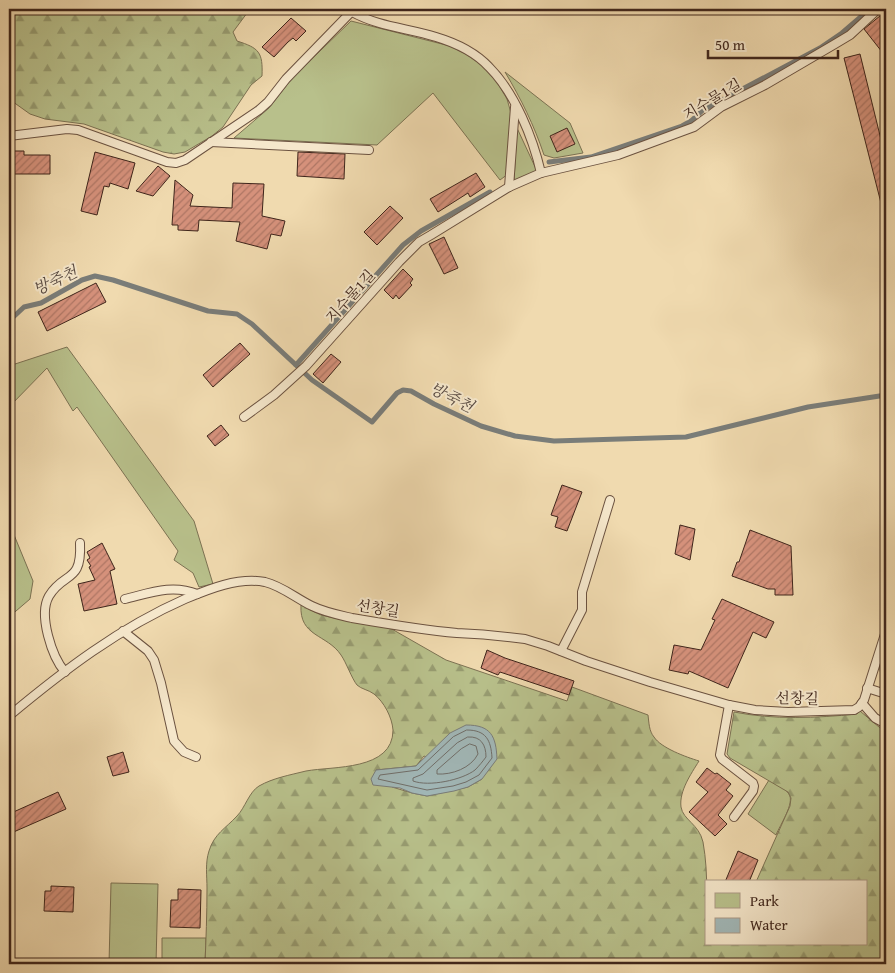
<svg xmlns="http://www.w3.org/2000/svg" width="895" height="973" viewBox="0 0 895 973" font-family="'Gentium Book Plus','Noto Serif KR',serif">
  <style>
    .green { fill: #b8c08b; stroke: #7c7253 }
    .forest { fill: url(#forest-firs); stroke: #7c7253; fill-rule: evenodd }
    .water { fill: #a1b7b7; stroke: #7a7d79 }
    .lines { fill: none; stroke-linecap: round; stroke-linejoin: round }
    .shore { stroke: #706e69; stroke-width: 1 }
    .stream { stroke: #7a7d79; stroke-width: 5 }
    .building { fill: url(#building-hatch); stroke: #3f251b }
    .lane-casing { stroke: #6b5240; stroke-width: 10 }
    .lane { stroke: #f5e7cb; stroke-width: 8 }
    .labels { text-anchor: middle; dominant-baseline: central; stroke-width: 4; stroke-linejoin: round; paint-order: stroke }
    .street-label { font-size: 15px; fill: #3f251b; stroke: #f5e7cb }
    .water-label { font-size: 16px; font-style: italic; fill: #584a42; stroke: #f5e7cb }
  </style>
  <defs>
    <pattern id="forest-firs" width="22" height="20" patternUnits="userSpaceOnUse" patternTransform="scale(1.25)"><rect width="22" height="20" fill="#b8c08b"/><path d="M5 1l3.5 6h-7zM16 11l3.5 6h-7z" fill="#979c71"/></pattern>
    <pattern id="building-hatch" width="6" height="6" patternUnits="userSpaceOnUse" patternTransform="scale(1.25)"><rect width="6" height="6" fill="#d5917b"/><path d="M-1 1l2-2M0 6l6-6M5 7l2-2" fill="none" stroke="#ae7664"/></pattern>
  </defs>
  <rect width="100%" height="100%" fill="#f0daaf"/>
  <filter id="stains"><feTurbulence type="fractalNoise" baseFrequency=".004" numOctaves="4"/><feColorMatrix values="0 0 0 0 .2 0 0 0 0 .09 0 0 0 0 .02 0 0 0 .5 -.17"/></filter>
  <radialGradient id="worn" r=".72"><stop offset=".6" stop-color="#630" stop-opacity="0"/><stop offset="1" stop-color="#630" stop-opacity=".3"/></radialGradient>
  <g class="green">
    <polygon points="351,21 450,46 466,54 483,66 497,82 507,99 511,113 508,174 500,180 433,93 377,145 234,138 269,108 293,77"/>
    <path d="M505,72L570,123L583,153L554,158L544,155C534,125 521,99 505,72Z"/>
    <polygon points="517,128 537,171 514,181"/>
    <polygon points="67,347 194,521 213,584 199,587 193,573 174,560 178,551 77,407 73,411 47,368 9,407 9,366"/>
    <polygon points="9,517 12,530 33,581 30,599 9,617"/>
    <path d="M886,640V681C874,670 882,653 886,640Z"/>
    <path d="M769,780C775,784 785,788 789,794C795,803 780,825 776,835L748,814Z"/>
    <polygon points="111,883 158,884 156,964 109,964"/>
    <polygon points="162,938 206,938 205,964 162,964"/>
  </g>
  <g class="forest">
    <path d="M9,9H250L233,32L237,41C259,48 263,52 262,76L251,85L223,127L212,136L185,152L174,154L163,152L84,124L45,119L30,114L9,99Z"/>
    <path d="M301,605L321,615L348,621L390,628L446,660L567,701L572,687L648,715C649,723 649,731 654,737C661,748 686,757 699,761C691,774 679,791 681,807C683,820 699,824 703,842C709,875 706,909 706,944H866V882H756L790,806L791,798L788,792L730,758L727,754L734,712C774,720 816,718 857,714L860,711L879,727L886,730V964H205C206,939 207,914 207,888C207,876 205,863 209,851C214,834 226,828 237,816C245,808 249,792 259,786C273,778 290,775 306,771C333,766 393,771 393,730C392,717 384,702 374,694C369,690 361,689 357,685C352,679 346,662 341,655C327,634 299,637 301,605ZM424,756L482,779L468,787L427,796L412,793L392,787L376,770L416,766Z"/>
  </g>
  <path class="water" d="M466,725C491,725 496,736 497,759L482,779L468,787L454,791L427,796L412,793L400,788L373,785L371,779L376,770L416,766L450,733Z"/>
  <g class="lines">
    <g class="shore">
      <path d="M467,730C486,730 491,740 492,758L479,775L466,782L453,786L427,790L378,779L380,775L418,770L453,737Z"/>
      <path d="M468,737C481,736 486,745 486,757C483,761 479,766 475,770C462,780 429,787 413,781V778L423,774L457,743Z"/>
      <path d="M470,744L476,746L478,754C471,768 452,775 437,774V770L461,749Z"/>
    </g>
    <g class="stream">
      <polyline points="549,162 591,157 682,126 691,121 703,110 820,48 842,33 870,9"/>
      <polyline points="9,321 24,307 41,303 82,280 95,276 113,280 208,311 237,314 252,324 312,380 372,422 397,393 403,390 411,391 434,404 481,426 515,436 554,441 686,437 808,407 886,395"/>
      <polyline points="296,365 403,245 421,231 490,192"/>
    </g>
  </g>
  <g class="building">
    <polygon points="886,11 886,57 864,29"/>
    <polygon points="291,18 306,31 296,41 293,38 288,42 274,57 262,47"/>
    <polygon points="860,54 886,160 886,203 881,203 844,58"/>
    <polygon points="567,128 575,144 557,152 550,136"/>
    <polygon points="9,151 24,151 24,155 50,155 50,174 9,174"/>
    <polygon points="95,152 135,163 128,189 110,183 109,187 104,186 97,215 81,211"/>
    <polygon points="298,152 345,154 344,179 297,176"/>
    <polygon points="158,166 170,176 153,196 136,191"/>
    <polygon points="476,173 485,187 470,197 468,193 438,212 430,199"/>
    <polygon points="175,180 193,195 190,206 232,208 233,183 264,184 262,216 285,221 281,236 271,234 267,249 236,241 240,222 199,220 198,231 178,230 178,225 172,225"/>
    <polygon points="390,206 403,218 377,245 364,232"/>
    <polygon points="444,237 458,268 444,274 429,244"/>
    <polygon points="403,269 413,279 410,283 412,285 399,299 396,295 393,299 384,290"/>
    <polygon points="96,283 106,302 47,331 38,312"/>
    <polygon points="240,343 250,354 213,387 203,375"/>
    <polygon points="331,354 341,362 323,383 313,374"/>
    <polygon points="221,425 229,435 215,446 207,436"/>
    <polygon points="562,485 582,492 567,531 555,527 558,517 551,515"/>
    <polygon points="680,525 695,529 690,560 675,554"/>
    <polygon points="750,530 791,546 793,595 775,595 775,589 768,589 732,576 737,562 739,562"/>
    <polygon points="102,543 115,569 110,571 117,604 84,611 78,584 95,580 89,567 91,566 87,560 90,558 87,552"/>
    <polygon points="722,599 774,622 766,638 753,632 728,688 689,671 688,674 669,670 674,645 701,650 715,620 712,619"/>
    <polygon points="487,650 505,658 574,681 569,695 500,672 498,675 481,668"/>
    <polygon points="123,752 129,772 113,776 107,757"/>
    <polygon points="707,768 715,774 717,773 731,784 726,790 733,796 718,815 727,824 715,836 689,812 708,792 696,782"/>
    <polygon points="58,792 66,809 9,834 9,814"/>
    <polygon points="738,851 758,860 749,882 725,882"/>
    <polygon points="51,886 74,887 73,912 44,911 45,891 51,891"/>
    <polygon points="178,889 201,890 200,928 170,927 171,900 178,900"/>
  </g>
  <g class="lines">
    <g class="lane-casing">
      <g id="lane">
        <path d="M352,12C379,27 408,28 436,37C456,43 475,52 489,67C515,93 533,138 541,173"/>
        <polyline points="9,136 67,129 78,130 167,162 176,163 185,160 259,110 268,102 286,79 354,9"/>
        <polyline points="211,142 369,150"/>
        <polyline points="509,187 515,107"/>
        <polyline points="244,417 274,395 306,366 399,262 419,242 431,235 509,187 541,173 618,155 694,127 721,107 765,85 835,44 850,35 878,9"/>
        <path d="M125,599C150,593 172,584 197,594"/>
        <polyline points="123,631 148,651 154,660 161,683 174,741 184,752 196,757"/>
        <polyline points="561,651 582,610 582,592 610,500"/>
        <path d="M65,672C52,657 38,615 49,596C64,571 82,584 80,543"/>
        <polyline points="867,688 886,694"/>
        <polyline points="862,703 875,718 886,724"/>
        <polyline points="729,705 720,755 722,759 753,783 754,786 753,791 734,817"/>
        <path d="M9,716C63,671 119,628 185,599C209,589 238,577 265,582C282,586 297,599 312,606C324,612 339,615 352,618C387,624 422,630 457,633C480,634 502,636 525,639L548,646L586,661L650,682L729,705L755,710L788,712L854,710L859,707L864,700L886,631"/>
      </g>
    </g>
    <use href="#lane" class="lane"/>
  </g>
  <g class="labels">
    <g class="street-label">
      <text transform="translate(712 99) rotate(-31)">지수물1길</text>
      <text transform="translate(350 296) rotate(-48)">지수물1길</text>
      <text transform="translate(378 608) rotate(9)">선창길</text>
      <text transform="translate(797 698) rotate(1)">선창길</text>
    </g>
    <g class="water-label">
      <text transform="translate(55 280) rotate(-25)">방죽천</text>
      <text transform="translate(452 397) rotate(27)">방죽천</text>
    </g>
  </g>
  <rect width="895" height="973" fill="none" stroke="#f0daaf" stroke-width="30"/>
  <rect x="10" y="10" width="875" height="953" fill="none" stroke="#3f251b" stroke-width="2.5"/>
  <rect x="15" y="15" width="865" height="943" fill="none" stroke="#3f251b"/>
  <rect x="705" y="880" width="162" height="65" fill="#f5e7cb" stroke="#ac9985"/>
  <rect x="715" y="893" width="25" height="15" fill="#b8c08b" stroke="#ac9985"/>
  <text x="750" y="906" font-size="15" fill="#3f251b">Park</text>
  <rect x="715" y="918" width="25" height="15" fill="#a1b7b7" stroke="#ac9985"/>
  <text x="750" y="930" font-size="15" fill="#3f251b">Water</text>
  <path d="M708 50v8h130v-8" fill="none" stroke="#3f251b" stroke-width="2.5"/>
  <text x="715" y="50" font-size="15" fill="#3f251b" stroke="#f5e7cb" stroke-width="4" paint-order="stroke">50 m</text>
  <rect width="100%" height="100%" filter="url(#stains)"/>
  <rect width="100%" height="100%" fill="url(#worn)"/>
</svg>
